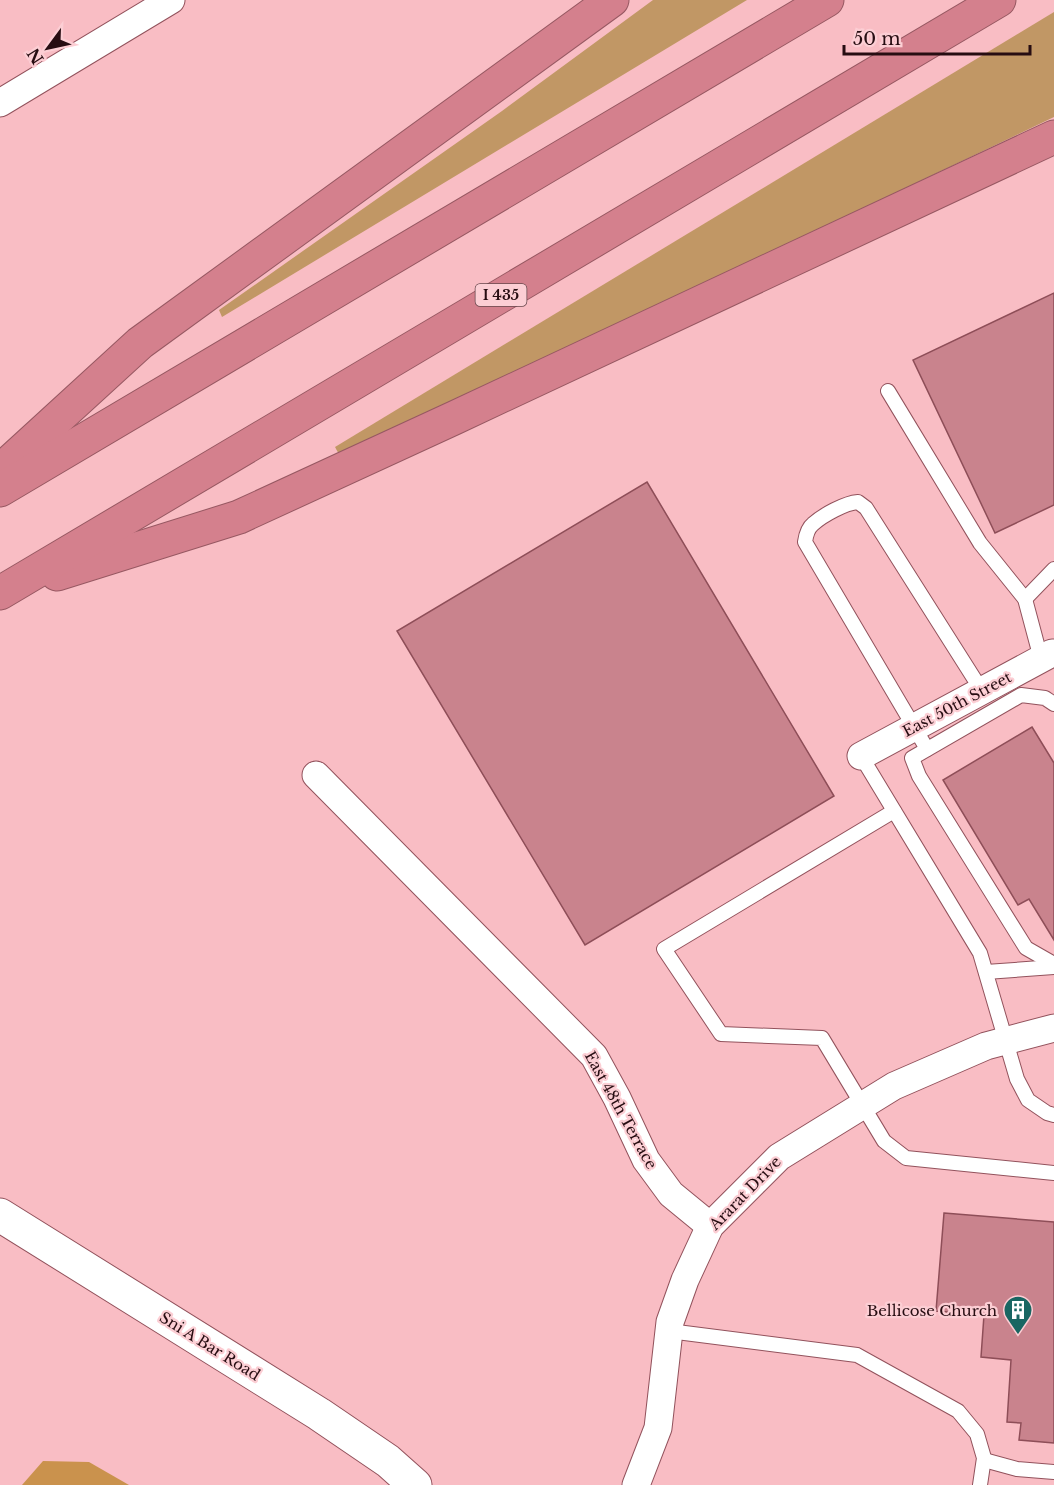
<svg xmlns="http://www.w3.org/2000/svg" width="1054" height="1485" viewBox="0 0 1054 1485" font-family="'Libre Baskerville',serif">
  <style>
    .green { fill: #c19765 }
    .forest { fill: #ca924d }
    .building { fill: #c9838d; stroke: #8e4e58; stroke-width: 1.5 }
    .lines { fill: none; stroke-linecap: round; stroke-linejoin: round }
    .service-casing { stroke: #92525c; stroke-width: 16 }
    .minor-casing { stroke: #92525c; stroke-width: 29 }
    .tertiary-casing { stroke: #92525c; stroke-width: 35 }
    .motorway-casing { stroke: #975862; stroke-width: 35 }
    .service { stroke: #fff; stroke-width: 14 }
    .minor { stroke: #fff; stroke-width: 27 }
    .tertiary { stroke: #fff; stroke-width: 33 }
    .motorway { stroke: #d4808d; stroke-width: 33 }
    .labels { text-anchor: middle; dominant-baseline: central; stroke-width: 4.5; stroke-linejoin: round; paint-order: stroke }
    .shield { fill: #fcced4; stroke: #67474c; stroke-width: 1.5 }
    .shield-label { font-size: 14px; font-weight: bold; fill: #270d12 }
    .street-label { font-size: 15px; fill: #270d12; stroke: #fcced4 }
    .poi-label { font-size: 15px; fill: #270d12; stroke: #fcced4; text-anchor: end }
  </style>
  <rect width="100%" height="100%" fill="#f9bdc4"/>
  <g class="green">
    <polygon points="653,0 747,0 222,317 219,310 502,111"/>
    <polygon points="1054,12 1054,117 341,458 335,447"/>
  </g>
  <polygon class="forest" points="43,1461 89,1462 129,1485 22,1485"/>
  <g class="building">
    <polygon points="1054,293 1054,505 995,533 913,360"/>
    <polygon points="647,482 834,796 585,945 397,631"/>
    <polygon points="1032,727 1054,763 1054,940 1029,899 1018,905 943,780"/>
    <polygon points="944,1213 1054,1222 1054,1443 1019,1440 1021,1423 1007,1422 1011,1360 981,1357 984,1315 936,1311"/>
  </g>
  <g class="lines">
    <g class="service-casing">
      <g id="service">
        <polyline points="888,391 980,543 1025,599 1041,659"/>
        <polyline points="1025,599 1054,569"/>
        <polyline points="1054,704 1045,698 1021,695 912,758 919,776 1026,948 1054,964"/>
        <path d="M927,749L805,542C806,535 808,528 813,524C823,515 845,503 858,502L866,508L982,691"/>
        <polyline points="861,756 980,953 1017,1079 1028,1100 1047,1113 1054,1115"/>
        <polyline points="894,811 664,949 721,1034 822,1038 884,1141 906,1158 1054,1173"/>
        <polyline points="986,972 1054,967"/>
        <polyline points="669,1331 857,1355 958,1411 977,1434 984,1458 980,1485"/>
        <polyline points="984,1460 1017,1469 1054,1472"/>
      </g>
    </g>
    <g class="minor-casing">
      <g id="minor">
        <polyline points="0,103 171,0"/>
        <polyline points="861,756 1052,653 1054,654"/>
        <polyline points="316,775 594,1056 617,1098 646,1160 671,1194 710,1226"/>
        <polyline points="636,1485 658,1428 670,1322 685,1280 710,1226 779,1157 894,1086 986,1046 1054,1028"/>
      </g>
    </g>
    <g class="tertiary-casing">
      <polyline id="tertiary" points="0,1215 319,1414 388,1461 415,1485"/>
    </g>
    <g class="motorway-casing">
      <g id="motorway">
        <polyline points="0,471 140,343 612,0"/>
        <polyline points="0,490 827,0"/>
        <polyline points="57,574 239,517 454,418 1054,137"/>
        <polyline points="0,593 999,0"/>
      </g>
    </g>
    <use href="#service" class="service"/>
    <use href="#minor" class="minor"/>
    <use href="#tertiary" class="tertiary"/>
    <use href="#motorway" class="motorway"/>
  </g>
  <defs>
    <g id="building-pin" transform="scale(1.5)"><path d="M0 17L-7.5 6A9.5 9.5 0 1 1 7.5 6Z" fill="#196662" stroke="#fcced4"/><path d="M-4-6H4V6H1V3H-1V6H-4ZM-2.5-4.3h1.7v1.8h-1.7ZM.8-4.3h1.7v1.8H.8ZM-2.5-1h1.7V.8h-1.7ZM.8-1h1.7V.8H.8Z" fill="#fff"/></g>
  </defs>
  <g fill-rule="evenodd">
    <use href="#building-pin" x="1018" y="1310"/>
  </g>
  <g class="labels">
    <rect class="shield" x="475.5" y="284" width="51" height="22" rx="4.5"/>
    <g class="shield-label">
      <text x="501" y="295">I 435</text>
    </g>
    <g class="street-label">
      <text transform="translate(957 704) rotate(-28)">East 50th Street</text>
      <text transform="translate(621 1110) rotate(61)">East 48th Terrace</text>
      <text transform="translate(745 1193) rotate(-46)">Ararat Drive</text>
      <text transform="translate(210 1346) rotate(32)">Sni A Bar Road</text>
    </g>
    <g class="poi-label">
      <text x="997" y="1310">Bellicose Church</text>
    </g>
  </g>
  <g transform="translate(48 48) rotate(237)" stroke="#fcced4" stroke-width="4.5" paint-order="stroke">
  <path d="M0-4.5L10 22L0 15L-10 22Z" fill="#270d12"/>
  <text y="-9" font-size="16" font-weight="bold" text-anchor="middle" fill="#270d12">N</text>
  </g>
  <path d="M844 45v9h186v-9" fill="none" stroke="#270d12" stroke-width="3"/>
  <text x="853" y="45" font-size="18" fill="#270d12" stroke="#fcced4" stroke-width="4.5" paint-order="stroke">50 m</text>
</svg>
